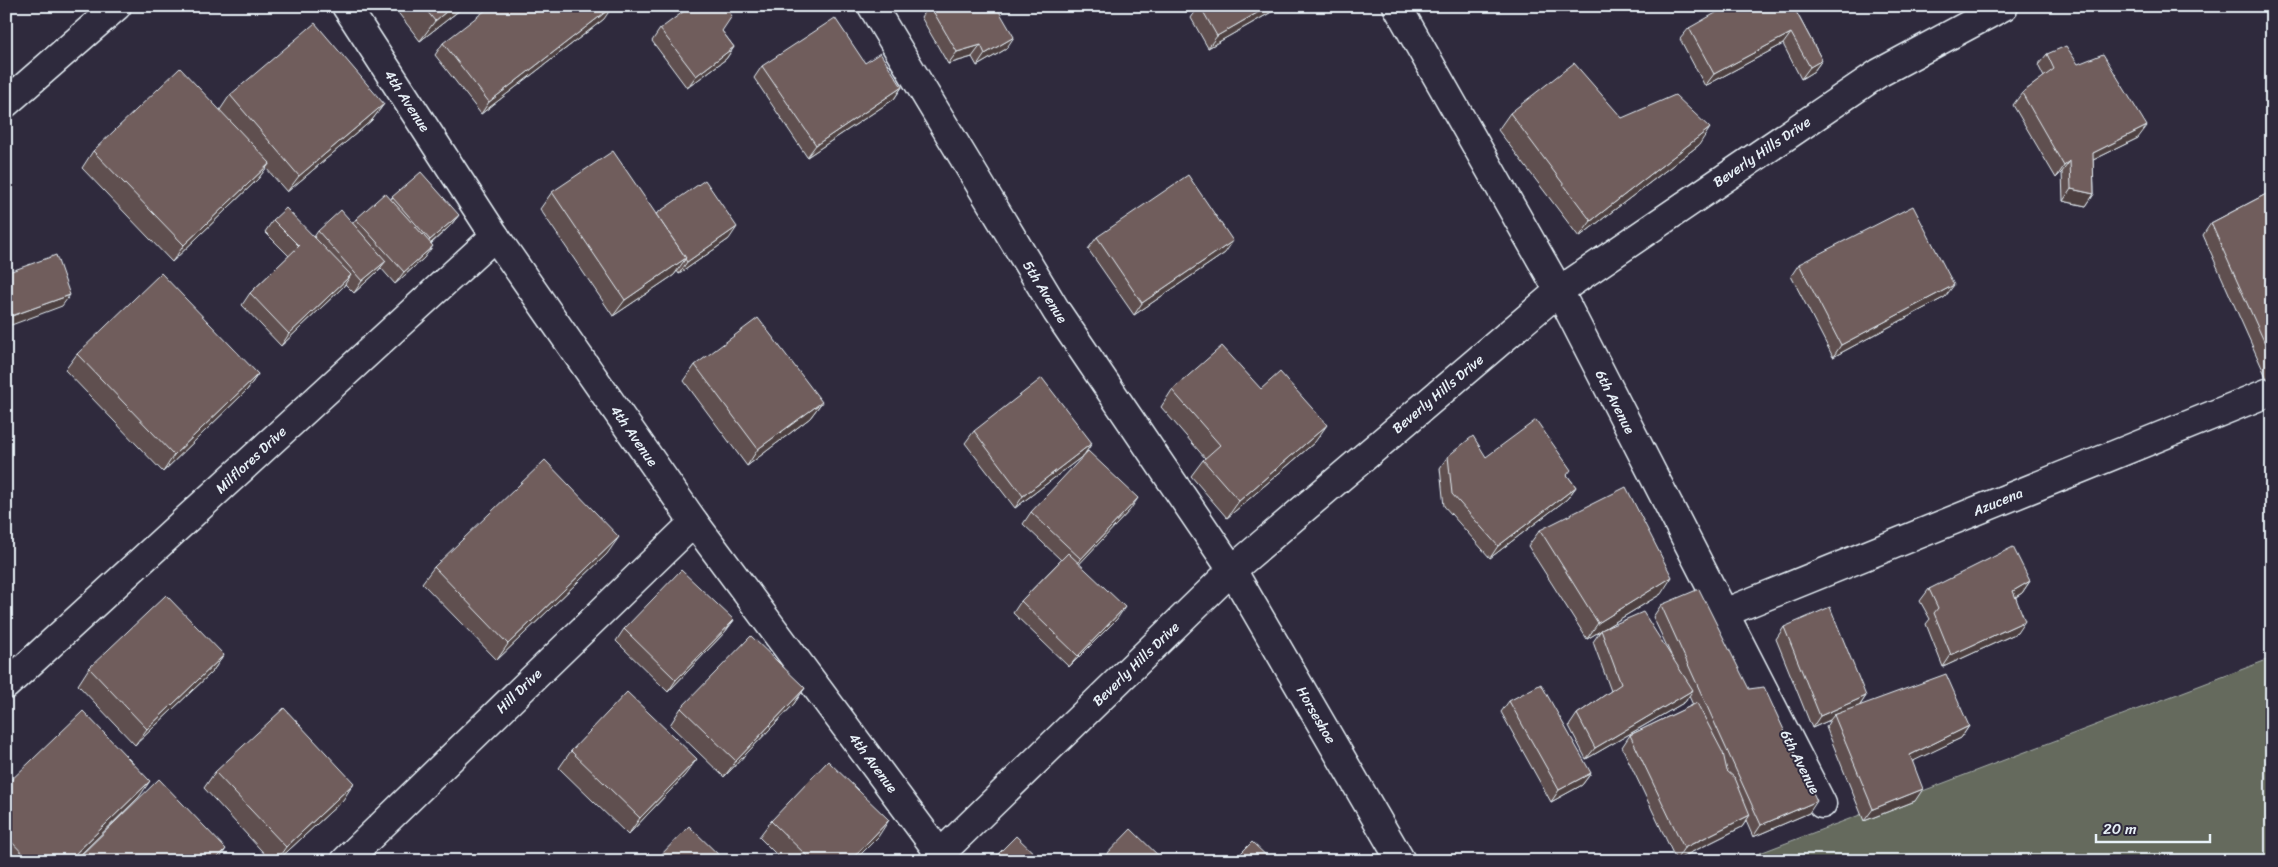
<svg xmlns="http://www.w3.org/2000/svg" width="2278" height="867" viewBox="0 0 2278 867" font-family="Sriracha,sans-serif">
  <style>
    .green { fill: #656b5d; stroke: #a6aeaa }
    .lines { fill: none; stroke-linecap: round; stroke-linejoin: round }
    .minor-casing { stroke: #e8f1f8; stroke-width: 31 }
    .minor { stroke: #2f2a3d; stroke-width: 28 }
    .wall { fill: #5f504f; stroke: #e8f1f8 }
    .shaded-wall { fill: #4e4140; stroke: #e8f1f8 }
    .building { fill: #6f5d5c; stroke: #e8f1f8 }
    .labels { text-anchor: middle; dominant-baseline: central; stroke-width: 4; stroke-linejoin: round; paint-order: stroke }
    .street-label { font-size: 14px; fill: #e8f1f8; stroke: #2f2a3d }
  </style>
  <rect width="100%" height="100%" fill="#2f2a3d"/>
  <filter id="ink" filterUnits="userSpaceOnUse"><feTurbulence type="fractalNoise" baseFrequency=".02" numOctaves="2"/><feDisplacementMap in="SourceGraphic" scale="10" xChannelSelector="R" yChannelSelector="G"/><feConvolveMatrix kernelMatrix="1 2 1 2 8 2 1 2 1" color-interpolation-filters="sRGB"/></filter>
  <g filter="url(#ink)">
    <polygon class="green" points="2272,658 2272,861 1739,861"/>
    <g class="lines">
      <g class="minor-casing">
        <g id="minor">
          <polyline points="346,6 495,236 694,522 940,854"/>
          <polyline points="872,6 1057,312 1232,570 1401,861"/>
          <polyline points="1397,6 1559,291 1822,804"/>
          <polyline points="6,103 117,6"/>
          <polyline points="1724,613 2272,391"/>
          <polyline points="6,685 495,236"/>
          <polyline points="345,861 694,522"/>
          <polyline points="933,861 1232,570 1559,291 1879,73 2004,6"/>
        </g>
      </g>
      <use href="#minor" class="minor"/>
    </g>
    <g class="wall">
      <polygon points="393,6 465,6 420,41"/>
      <polygon points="928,6 996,6 1006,49 977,66 972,57 948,64 921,17"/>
      <polygon points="1187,6 1197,6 1190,10"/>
      <polygon points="1199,6 1282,6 1208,48 1191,18"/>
      <polygon points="1793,6 1822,60 1814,71 1801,79 1783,44 1705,86 1680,39 1689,28"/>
      <polygon points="604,19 481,114 435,55 443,43"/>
      <polygon points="660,29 722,31 734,47 726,59 687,88 652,41"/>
      <polygon points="2047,54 2078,64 2138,138 2093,160 2094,194 2086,206 2063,201 2062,172 2056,178 2013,105 2022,93 2044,77 2038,65"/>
      <polygon points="865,63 902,87 894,99 807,157 754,78 762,66"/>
      <polygon points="230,95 384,104 372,120 287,192 266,168 258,179 172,262 82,168 93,151 220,110"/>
      <polygon points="1510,113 1622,118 1699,145 1579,237 1498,130"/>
      <polygon points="2272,191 2272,377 2267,379 2203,235 2211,223"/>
      <polygon points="552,192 656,214 729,239 679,274 677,271 674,275 613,316 540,209"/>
      <polygon points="392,197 459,215 450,226 431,244 424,258 395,284 381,268 377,272 354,293 345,284 343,287 281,346 242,305 250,293 289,256 265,232 273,220 314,237 318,231 353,223 356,219 391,199"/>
      <polygon points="1097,237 1225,253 1134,315 1088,249"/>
      <polygon points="1799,264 1945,297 1833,357 1791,276"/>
      <polygon points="77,354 258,374 247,390 163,472 65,370"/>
      <polygon points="695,365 822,402 810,418 747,466 684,381"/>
      <polygon points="1172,390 1315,442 1227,518 1191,476 1203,460 1205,458 1161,407"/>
      <polygon points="974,431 1092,443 1084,455 1015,508 965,443"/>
      <polygon points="1448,456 1486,457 1567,475 1576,487 1567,499 1490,558 1444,506 1440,468"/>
      <polygon points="1130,510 1079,564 1117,619 1069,667 1013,613 1021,601 1061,560 1023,524 1031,512"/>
      <polygon points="1540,530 1661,594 1587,639 1528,546"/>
      <polygon points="607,554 497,660 422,583 434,567"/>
      <polygon points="2030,581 2022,593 2016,597 2017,633 1943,667 1926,624 1930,619 1920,601 1929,589"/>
      <polygon points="1661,605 1809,813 1753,837 1746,821 1742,827 1676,860 1622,747 1630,735 1693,705 1689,696 1685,702 1586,759 1569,726 1577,714 1611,691 1593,642 1601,630 1671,655 1653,617"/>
      <polygon points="734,620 725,632 668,692 616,641 624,629"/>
      <polygon points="1784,627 1866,696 1860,705 1969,726 1961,738 1912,761 1915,801 1864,821 1826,727 1830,720 1812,728 1776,639"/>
      <polygon points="224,655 212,672 135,745 78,685 89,668"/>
      <polygon points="805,688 793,705 724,777 670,725 681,708"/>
      <polygon points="1509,701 1591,773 1582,785 1551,802 1501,712"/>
      <polygon points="571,751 685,775 628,835 559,768"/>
      <polygon points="215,772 343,800 277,861 271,861 204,788"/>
      <polygon points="6,785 139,797 74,861 6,861"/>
      <polygon points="771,821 878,837 854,861 783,861 759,837"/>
    </g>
    <g class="shaded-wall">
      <polygon points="453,6 465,6 420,41 435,21"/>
      <polygon points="1193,6 1197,6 1190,10"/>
      <polygon points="1269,6 1282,6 1208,48 1217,36"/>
      <polygon points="612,7 604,19 481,114 489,102"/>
      <polygon points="1791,33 1783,44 1705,86 1714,74"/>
      <polygon points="1014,37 1006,49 977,66 985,54"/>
      <polygon points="981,45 972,57 948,64 957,52"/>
      <polygon points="734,47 726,59 687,88 696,76"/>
      <polygon points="1822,60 1814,71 1801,79 1810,67"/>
      <polygon points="902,87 894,99 807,157 816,145"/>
      <polygon points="384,104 372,120 287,192 299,176"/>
      <polygon points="2147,126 2138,138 2085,164 2093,153"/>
      <polygon points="1710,128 1699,145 1579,237 1591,221"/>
      <polygon points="2070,161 2062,172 2056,178 2064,166"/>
      <polygon points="270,163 258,179 172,262 184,245"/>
      <polygon points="2071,189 2094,194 2086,206 2063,201"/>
      <polygon points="459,215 450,226 422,251 430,240"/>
      <polygon points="737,227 729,239 679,274 687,262"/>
      <polygon points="1233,241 1225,253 1134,315 1142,303"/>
      <polygon points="433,246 424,258 395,284 404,272"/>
      <polygon points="686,258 674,275 613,316 625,300"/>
      <polygon points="386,261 377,272 354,293 362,281"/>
      <polygon points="351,275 343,287 281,346 289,334"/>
      <polygon points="1954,285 1945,297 1833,357 1841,345"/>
      <polygon points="70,295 62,306 6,327 6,318"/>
      <polygon points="2272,372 2272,377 2267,379"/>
      <polygon points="258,374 247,390 163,472 174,455"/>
      <polygon points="822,402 810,418 747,466 758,449"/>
      <polygon points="1327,425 1315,442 1227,518 1239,501"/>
      <polygon points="1092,443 1084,455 1015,508 1023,496"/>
      <polygon points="1576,487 1567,499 1490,558 1498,546"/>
      <polygon points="1138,498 1130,510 1073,571 1081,559"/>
      <polygon points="619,537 607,554 497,660 508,644"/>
      <polygon points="1672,577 1661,594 1587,639 1598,623"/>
      <polygon points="2030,581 2022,593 2005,603 2013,591"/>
      <polygon points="1125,607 1117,619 1069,667 1078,656"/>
      <polygon points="734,620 725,632 668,692 676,680"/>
      <polygon points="2025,621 2017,633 1943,667 1951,655"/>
      <polygon points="224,655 212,672 135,745 147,729"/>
      <polygon points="805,688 793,705 724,777 736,761"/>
      <polygon points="1693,690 1685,702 1586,759 1595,748"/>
      <polygon points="1866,696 1858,708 1834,715 1830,720 1812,728 1820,716"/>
      <polygon points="1969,726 1961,738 1901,767 1910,755"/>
      <polygon points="697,759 685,775 628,835 640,818"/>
      <polygon points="1591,773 1582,785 1551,802 1559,790"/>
      <polygon points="150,781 139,797 74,861 68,861"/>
      <polygon points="354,783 343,800 277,861 276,861 286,847"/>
      <polygon points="1923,789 1915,801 1864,821 1873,809"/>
      <polygon points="1817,801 1809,813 1753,837 1761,825"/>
      <polygon points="1750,815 1742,827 1676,860 1684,848"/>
      <polygon points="889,820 878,837 854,861 850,861"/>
      <polygon points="226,849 218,861 214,861"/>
    </g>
    <g class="building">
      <polygon points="423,6 453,6 435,21"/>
      <polygon points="491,6 612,6 612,7 489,102 443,43"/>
      <polygon points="691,6 725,6 732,16 722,31 734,47 696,76 660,29"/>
      <polygon points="930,6 996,6 1014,37 985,54 981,45 957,52"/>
      <polygon points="1200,6 1269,6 1217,36"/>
      <polygon points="1728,6 1793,6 1822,60 1810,67 1791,33 1714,74 1689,28"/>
      <polygon points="835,18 865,63 880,53 902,87 816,145 762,66"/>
      <polygon points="315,23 384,104 299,176 230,95"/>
      <polygon points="2066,46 2078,64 2103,54 2147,126 2093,153 2094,194 2071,189 2070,161 2064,166 2022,93 2054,69 2047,54"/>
      <polygon points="1574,63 1622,118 1675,95 1710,128 1591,221 1510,113"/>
      <polygon points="180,68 270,163 184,245 93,151"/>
      <polygon points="613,151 686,258 625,300 552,192"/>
      <polygon points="421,172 459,215 430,240 392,197"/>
      <polygon points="1188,175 1233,241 1142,303 1097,237"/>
      <polygon points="705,180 737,227 687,262 685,259 686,258 656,214"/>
      <polygon points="2272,191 2272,359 2211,223"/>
      <polygon points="385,193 433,246 404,272 356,219"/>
      <polygon points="1913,206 1954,285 1841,345 1799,264"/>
      <polygon points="286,208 351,275 289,334 250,293 299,246 273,220"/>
      <polygon points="341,210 386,261 362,281 318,231"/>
      <polygon points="56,255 70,295 6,318 6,273"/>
      <polygon points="161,273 258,374 174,455 77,354"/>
      <polygon points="758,318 822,402 758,449 695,365"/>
      <polygon points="1222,346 1261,389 1280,372 1327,425 1239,501 1203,460 1220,445 1172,390"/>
      <polygon points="1042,378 1092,443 1023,496 974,431"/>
      <polygon points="1536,420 1571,470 1567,475 1576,487 1498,546 1452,494 1448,456 1473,436 1486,457"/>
      <polygon points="1088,451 1138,498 1081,559 1031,512"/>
      <polygon points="545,460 619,537 508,644 434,567"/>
      <polygon points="1626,487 1672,577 1598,623 1540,530"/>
      <polygon points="2013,547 2030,581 2013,591 2025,621 1951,655 1934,613 1938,608 1929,589"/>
      <polygon points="1068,553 1125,607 1078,656 1021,601"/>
      <polygon points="681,570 734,620 676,680 624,629"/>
      <polygon points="1699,589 1749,689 1764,687 1817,801 1761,825 1661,605"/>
      <polygon points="166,595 224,655 147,729 89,668"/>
      <polygon points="1830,607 1866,696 1820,716 1784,627"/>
      <polygon points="1643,612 1693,690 1595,748 1577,714 1621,684 1601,630"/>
      <polygon points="751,636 805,688 736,761 681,708"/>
      <polygon points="1946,674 1969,726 1910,755 1923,789 1873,809 1834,715"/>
      <polygon points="1541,684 1591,773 1559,790 1509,701"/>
      <polygon points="627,692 697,759 640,818 571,751"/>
      <polygon points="1697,703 1723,753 1727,771 1735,778 1750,815 1684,848 1630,735"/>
      <polygon points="284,708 354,783 286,847 215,772"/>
      <polygon points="83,711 150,781 68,861 30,861 6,836 6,785"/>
      <polygon points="828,761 889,820 850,861 812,861 771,821"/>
      <polygon points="159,779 226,849 214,861 75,861"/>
      <polygon points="689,826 725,861 655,861"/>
      <polygon points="1131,829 1164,861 1100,861"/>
      <polygon points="1016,836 1042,861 991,861"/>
      <polygon points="1252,842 1272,861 1233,861"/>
    </g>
  </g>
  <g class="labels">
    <g class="street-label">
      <text transform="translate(407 101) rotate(57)">4th Avenue</text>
      <text transform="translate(1762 152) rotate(-34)">Beverly Hills Drive</text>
      <text transform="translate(1045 292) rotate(58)">5th Avenue</text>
      <text transform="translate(1438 394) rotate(-40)">Beverly Hills Drive</text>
      <text transform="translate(1615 402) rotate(63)">6th Avenue</text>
      <text transform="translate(634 436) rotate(55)">4th Avenue</text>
      <text transform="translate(251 460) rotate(-43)">Milflores Drive</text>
      <text transform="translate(1998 502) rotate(-22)">Azucena</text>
      <text transform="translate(1136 664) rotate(-44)">Beverly Hills Drive</text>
      <text transform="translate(519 691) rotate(-44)">Hill Drive</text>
      <text transform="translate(1316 715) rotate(60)">Horseshoe</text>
      <text transform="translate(1800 762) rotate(63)">6th Avenue</text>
      <text transform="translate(873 763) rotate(53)">4th Avenue</text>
    </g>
  </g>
  <rect width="2278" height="867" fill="none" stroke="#2f2a3d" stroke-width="25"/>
  <rect x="12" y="12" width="2253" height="842" fill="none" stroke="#e8f1f8" stroke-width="2" filter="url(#ink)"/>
  <path d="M2096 834v8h114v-8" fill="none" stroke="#e8f1f8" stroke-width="2.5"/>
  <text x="2103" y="834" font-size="15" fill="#e8f1f8" stroke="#2f2a3d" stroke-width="4" paint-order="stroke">20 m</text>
</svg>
